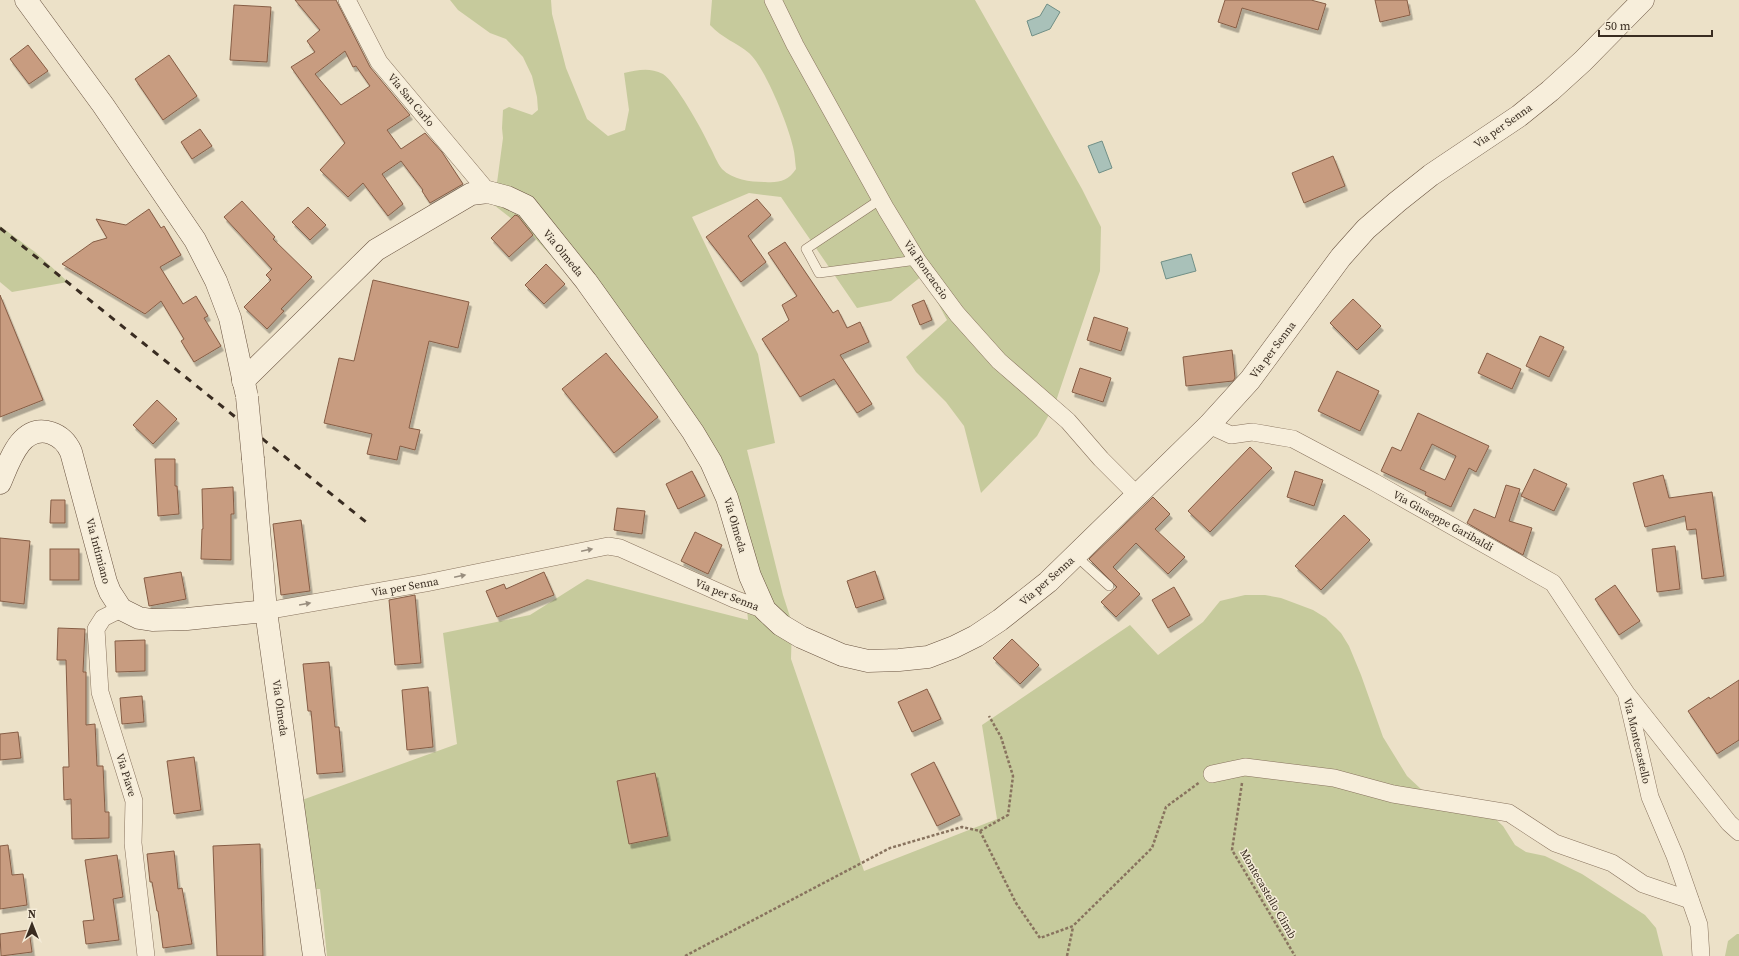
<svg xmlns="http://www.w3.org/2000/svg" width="1739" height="956" viewBox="0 0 1739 956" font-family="'Source Serif 4',serif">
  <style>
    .green { fill: #c6ca9c }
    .water { fill: #a9c1b9; stroke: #708f86 }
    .building { fill: #c89c80; stroke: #865d45; fill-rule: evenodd; filter: url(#shadow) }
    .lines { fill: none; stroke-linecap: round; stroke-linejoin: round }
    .lane-casing { stroke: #88735e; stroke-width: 10 }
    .street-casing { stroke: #88735e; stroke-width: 18 }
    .secondary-casing { stroke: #6a5441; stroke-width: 23 }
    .path { stroke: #88735e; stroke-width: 2.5; stroke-dasharray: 3 2; stroke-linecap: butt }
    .lane { stroke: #f7eedb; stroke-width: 9 }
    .street { stroke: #f7eedb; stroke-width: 17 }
    .secondary { stroke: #f7eedb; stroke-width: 22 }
    .rail { stroke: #392c21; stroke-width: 3; stroke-dasharray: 7 7; stroke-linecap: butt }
    .secondary-bridge-casing { stroke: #6a5441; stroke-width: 23; stroke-linecap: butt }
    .secondary-bridge { stroke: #f7eedb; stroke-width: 22 }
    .oneway { fill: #988d7e }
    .labels { text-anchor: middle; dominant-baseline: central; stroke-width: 3; stroke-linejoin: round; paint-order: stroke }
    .street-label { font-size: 11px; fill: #392c21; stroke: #f4ebd7 }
  </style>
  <defs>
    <filter id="shadow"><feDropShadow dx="2.5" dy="4.5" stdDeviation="0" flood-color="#0004"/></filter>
  </defs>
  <rect width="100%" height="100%" fill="#ece1c8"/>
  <g class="green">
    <path d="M450,0H551L552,14L566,68L587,119L608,136L625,130L629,110L624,73C638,70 649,67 663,74C674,80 703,131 709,145C713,152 717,163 722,169C733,180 751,182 765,182C779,183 788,181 796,169C795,162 795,154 793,147C789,127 765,67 749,53C736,42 723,39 710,25L712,0H975L1082,189L1101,227L1100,271L1055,404L1037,436L981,493L964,426L946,402L916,372L906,357L947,320L923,275L891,301L857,308L781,197L749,193L692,217L758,354L775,443L747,450L783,595L792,623L791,659L864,871L997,819L982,725L1130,625L1158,655L1203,622L1220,601L1245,595H1265L1281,598L1313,610L1326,618L1341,633L1349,646L1361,675L1383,737L1407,776L1423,791L1491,815L1503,826L1515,845L1526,852L1545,856L1582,874L1645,915L1656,928L1663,956H327L320,889H314L302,800L457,744L443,633L530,615L587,579L748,620L744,577L717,497L695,456L661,402L581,288L530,233L494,205L503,138L502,128L503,110L509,107L532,115L538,110L537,97L532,76L523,57L506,39L490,33L458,10Z"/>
    <polygon points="0,226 35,252 68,282 12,292 0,282"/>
    <polygon points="1737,934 1739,934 1739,956 1725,956 1728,941"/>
  </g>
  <g class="water">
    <polygon points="1047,4 1060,12 1050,29 1032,36 1027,21 1040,16"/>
    <polygon points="1102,141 1112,168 1099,173 1088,146"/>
    <polygon points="1191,254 1196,271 1166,279 1161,262"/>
  </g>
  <g class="building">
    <path d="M295,0H336L370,67L410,115L387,130L401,149L425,133L442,152L463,184L430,203L422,191L423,190L401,161L382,174L403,204L388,216L363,183L348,197L320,170L345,143L291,67L315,52L307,41L320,30ZM345,51L353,67L356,66L370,86L341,105L315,74Z"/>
    <polygon points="1225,0 1311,0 1326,4 1318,30 1242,8 1236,28 1218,22"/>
    <polygon points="1375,0 1407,0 1410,15 1380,22"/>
    <polygon points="234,5 271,7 267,62 230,60"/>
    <polygon points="28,45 48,71 29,84 10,59"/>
    <polygon points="169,55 197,96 163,120 135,79"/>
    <polygon points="200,129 212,146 192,159 181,142"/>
    <polygon points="1333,156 1345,186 1304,203 1292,173"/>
    <polygon points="757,199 771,215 748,236 766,262 741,282 706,237"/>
    <polygon points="242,201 275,237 273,239 312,277 281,309 284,311 267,329 244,307 271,280 266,275 272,269 224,217"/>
    <polygon points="308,207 326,225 310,240 292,222"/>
    <polygon points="149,209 161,228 164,226 181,255 160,267 183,304 196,296 208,316 204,318 221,346 194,362 181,341 184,339 161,301 145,314 62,264 93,242 107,238 96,219 126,225"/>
    <polygon points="515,215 518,216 533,235 509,257 491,238"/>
    <polygon points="785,242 833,313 838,310 847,328 860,322 869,342 840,355 872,404 857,413 834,379 800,397 762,339 789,320 782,305 797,296 768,253"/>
    <polygon points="546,264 565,284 544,304 525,285"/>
    <polygon points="373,280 469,302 458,348 429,341 409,428 420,430 415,450 400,446 397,460 367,454 372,434 324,423 339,358 354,361"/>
    <polygon points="0,295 43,400 0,417"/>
    <polygon points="1353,299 1381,326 1357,350 1330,323"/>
    <polygon points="924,300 932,320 920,325 912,305"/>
    <polygon points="1094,317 1128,328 1121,351 1087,340"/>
    <polygon points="1540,336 1564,347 1549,377 1526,366"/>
    <polygon points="1232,350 1235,378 1233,381 1186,386 1183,357"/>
    <polygon points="606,353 658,417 614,453 562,389"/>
    <polygon points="1487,353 1521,369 1512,389 1478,373"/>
    <polygon points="1080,368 1111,378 1103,402 1072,392"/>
    <polygon points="1337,371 1379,391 1360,431 1318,411"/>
    <polygon points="157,400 177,419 153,444 133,425"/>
    <path d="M1418,413L1489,446L1476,472L1469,468L1451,507L1425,495L1426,492L1381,471L1392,447L1401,451ZM1432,444L1456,456L1445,480L1420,469Z"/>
    <polygon points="1250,447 1272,468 1210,532 1188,511"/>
    <polygon points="155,459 175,459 175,486 177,486 179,514 158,516"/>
    <polygon points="1534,469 1567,484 1554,511 1521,496"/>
    <polygon points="692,471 705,496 678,509 666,484"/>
    <polygon points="1295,471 1323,480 1314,506 1287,497"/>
    <polygon points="1663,475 1669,498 1712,492 1724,576 1702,579 1696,529 1687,530 1685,516 1645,527 1633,483"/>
    <polygon points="1506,485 1520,489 1509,521 1532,528 1523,555 1467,523 1474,509 1495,518"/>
    <polygon points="233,487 234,514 231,514 231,560 201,559 202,529 203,529 202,489"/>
    <polygon points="1153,497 1170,514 1155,529 1185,557 1168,574 1136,543 1113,567 1140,594 1116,617 1101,602 1117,587 1089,559"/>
    <polygon points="51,500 65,500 65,523 50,523"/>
    <polygon points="617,508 645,511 642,534 614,530"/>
    <polygon points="1344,515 1370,540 1321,590 1295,566"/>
    <polygon points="301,520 310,591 281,595 273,524"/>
    <polygon points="695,532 722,545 708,574 681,561"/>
    <polygon points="0,538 30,541 24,604 0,601"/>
    <polygon points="1675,546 1680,589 1657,592 1652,549"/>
    <rect x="50" y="549" width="29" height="31"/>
    <polygon points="875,571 884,599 856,608 847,581"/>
    <polygon points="181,572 186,599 149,606 144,578"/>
    <polygon points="544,572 554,595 497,617 486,591 504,584 506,589"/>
    <polygon points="1615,585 1640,621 1619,635 1595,599"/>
    <polygon points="1174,587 1190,615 1168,628 1152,600"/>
    <polygon points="415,595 421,663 395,665 389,600"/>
    <polygon points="58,628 85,629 83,672 86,672 86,725 95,724 97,766 103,766 105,812 109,812 109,838 72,839 71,799 64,800 63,767 69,767 66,660 57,660"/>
    <polygon points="1012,639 1039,665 1020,684 993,658"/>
    <polygon points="145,640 145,671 116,672 115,641"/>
    <polygon points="329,662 335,727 339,727 343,772 317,774 311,711 308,711 303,664"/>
    <polygon points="1739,680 1739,740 1717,754 1688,711 1709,697 1710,699"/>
    <polygon points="428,687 433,747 407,750 402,690"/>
    <polygon points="927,689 941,719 912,732 898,702"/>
    <polygon points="142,696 144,722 122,724 120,698"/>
    <polygon points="18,732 21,758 0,760 0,734"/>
    <polygon points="194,757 201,810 174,814 167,761"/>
    <polygon points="934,762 960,815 937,826 911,774"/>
    <polygon points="655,773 668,836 629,844 617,781"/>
    <polygon points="260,844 263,956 217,956 213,846"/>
    <polygon points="8,845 12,875 23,874 27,905 0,909 0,846"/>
    <polygon points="174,851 178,889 182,888 192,944 163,948 158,911 157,911 152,882 150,882 147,854"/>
    <polygon points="117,855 123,897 113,899 119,940 86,944 83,921 94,920 85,860"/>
    <polygon points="29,930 32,952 1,956 0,934"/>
  </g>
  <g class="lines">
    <g class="lane-casing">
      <g id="lane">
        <polyline points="881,199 806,249 819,273 917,260"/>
        <polyline points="1076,556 1109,586"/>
      </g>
    </g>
    <g class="street-casing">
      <g id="street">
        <polyline points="347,0 379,62 488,192"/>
        <polyline points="773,0 795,45 886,209 917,260 957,314 999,361 1068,421 1101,459 1138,496"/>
        <polyline points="1209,425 1231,435 1252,432 1293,439 1374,482 1553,583 1626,693 1729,823 1739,832"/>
        <polyline points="121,609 103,618 96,629 100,692 134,801 133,843 146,956"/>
        <polyline points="266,611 426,583 608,546 620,548 734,599 765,610"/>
        <polyline points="1627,697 1650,797 1675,856 1699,925 1701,956"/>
        <polyline points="1212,774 1245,767 1334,778 1393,794 1509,813 1555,843 1612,863 1643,884 1690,900"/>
      </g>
    </g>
    <g class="secondary-casing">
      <g id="secondary">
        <polyline points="26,0 103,105 195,240 216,281 230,318 246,392"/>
        <polyline points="243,381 376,250 471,194 488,192 507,197 526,206 586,281 659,383 693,432 711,462 727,498 750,576 765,610 781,625 801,637 842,655 868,661 899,660 928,657 954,647 976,636 1000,620 1048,582 1209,425 1250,380 1341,257 1366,229 1397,202 1431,175 1519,116 1550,91 1583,61 1643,0"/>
        <polyline points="253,459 266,611 314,956"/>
        <path d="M0,483C9,462 21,423 51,433C60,436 67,443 71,452L106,582L110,592L121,609L139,618L152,620L187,619L266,611"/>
      </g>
    </g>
    <g class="path">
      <polyline points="1242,783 1232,850 1295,956"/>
      <polyline points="980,831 1008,815 1013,776 1001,737 989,716"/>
      <polyline points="685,956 890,848 962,827 980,831 1016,903 1040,938 1073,926 1152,848 1166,807 1200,782"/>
      <polyline points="1067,956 1073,927"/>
    </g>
    <use href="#lane" class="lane"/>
    <use href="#street" class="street"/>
    <use href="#secondary" class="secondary"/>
    <polyline class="rail" points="0,228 371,526"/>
    <g class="secondary-bridge-casing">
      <polyline id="secondary-bridge" points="247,397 253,459"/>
    </g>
    <use href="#secondary-bridge" class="secondary-bridge"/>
  </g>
  <defs><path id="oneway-solid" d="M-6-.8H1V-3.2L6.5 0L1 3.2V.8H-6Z"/></defs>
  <g class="oneway">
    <use href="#oneway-solid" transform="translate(587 550) rotate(-12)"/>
    <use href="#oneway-solid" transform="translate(460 576) rotate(-12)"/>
    <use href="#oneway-solid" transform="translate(305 604) rotate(-10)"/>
  </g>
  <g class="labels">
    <g class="street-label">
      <text transform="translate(411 100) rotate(50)">Via San Carlo</text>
      <text transform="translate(1503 126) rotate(-35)">Via per Senna</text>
      <text transform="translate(563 253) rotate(51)">Via Olmeda</text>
      <text transform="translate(926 270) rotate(55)">Via Roncaccio</text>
      <text transform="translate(1273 350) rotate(-53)">Via per Senna</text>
      <text transform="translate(1443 521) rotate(29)">Via Giuseppe Garibaldi</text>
      <text transform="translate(735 525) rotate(74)">Via Olmeda</text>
      <text transform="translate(98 551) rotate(75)">Via Intimiano</text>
      <text transform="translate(1047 581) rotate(-41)">Via per Senna</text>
      <text transform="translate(405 587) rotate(-10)">Via per Senna</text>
      <text transform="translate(727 595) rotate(22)">Via per Senna</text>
      <text transform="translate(280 708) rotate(82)">Via Olmeda</text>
      <text transform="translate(1637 741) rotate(77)">Via Montecastello</text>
      <text transform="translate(126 775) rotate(73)">Via Piave</text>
      <text transform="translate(1268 894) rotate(60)">Montecastello Climb</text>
    </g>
  </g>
  <g transform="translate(32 924)" stroke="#f4ebd7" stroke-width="3" paint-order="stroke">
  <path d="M0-3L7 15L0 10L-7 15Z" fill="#392c21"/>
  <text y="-6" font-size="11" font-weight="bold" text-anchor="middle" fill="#392c21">N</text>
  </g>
  <path d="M1599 30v6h113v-6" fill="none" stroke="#392c21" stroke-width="2"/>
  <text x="1605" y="30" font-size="12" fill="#392c21" stroke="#f4ebd7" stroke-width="3" paint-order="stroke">50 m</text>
</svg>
